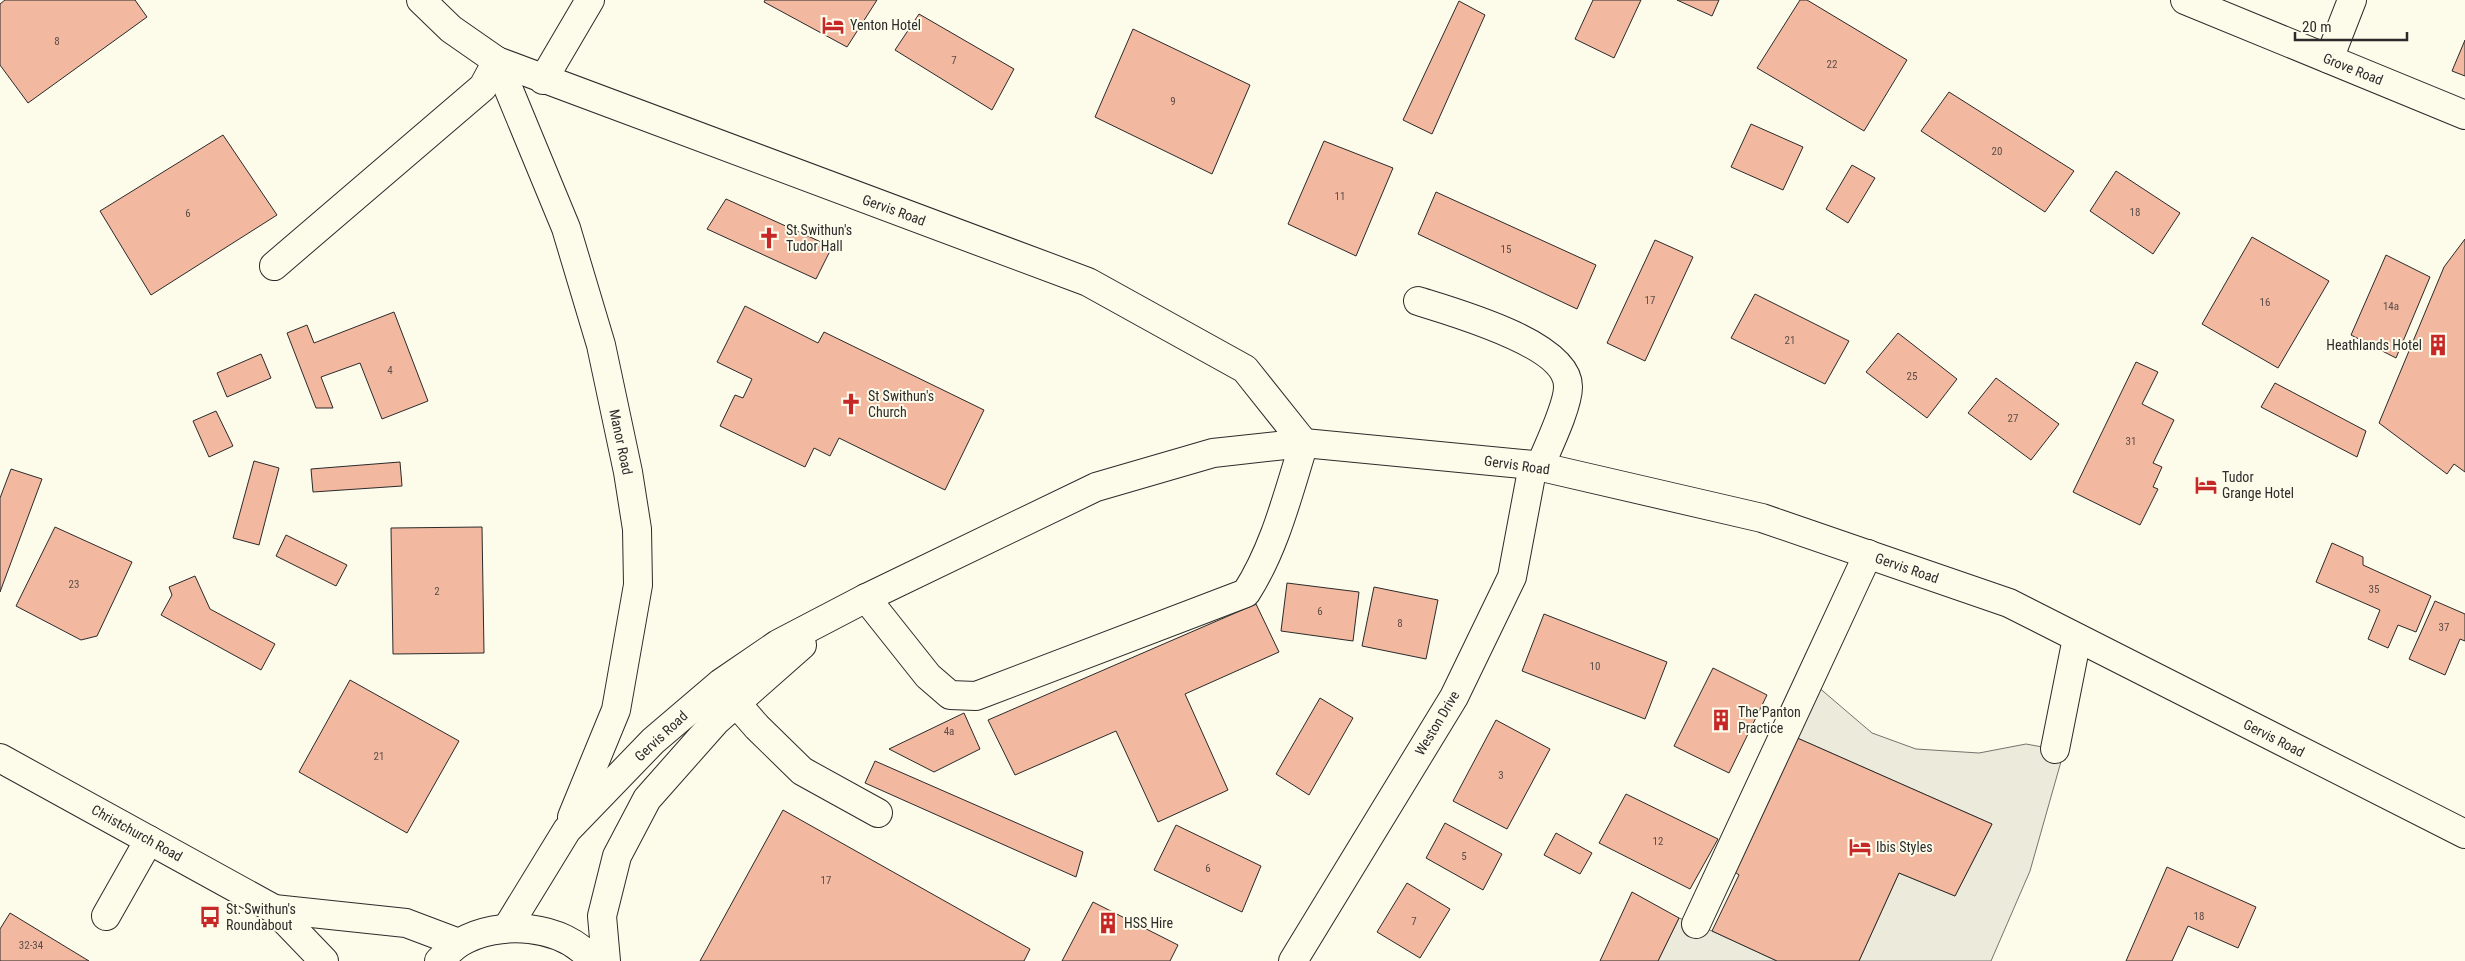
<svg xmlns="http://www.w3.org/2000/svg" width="2465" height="961" viewBox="0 0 2465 961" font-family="'Roboto Condensed',sans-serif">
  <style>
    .parking { fill: #eceadb; stroke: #74746e }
    .building { fill: #f2b8a0; stroke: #2b2b2b }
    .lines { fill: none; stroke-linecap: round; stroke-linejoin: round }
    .minor-casing { stroke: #2b2b2b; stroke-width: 30 }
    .major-casing { stroke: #2b2b2b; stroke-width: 30 }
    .minor { stroke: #fdfbea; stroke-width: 28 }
    .major { stroke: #fdfbea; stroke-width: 28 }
    .labels { text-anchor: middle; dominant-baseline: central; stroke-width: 4; stroke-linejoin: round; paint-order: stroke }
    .number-label { font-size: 11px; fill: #5d4e48 }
    .poi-label { font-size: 14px; fill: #2b2b2b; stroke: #fdfbea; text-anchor: start }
    .street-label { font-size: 14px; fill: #2b2b2b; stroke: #fdfbea }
  </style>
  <rect width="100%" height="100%" fill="#fdfbea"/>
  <g class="parking">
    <polygon points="1817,686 1872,733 1916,749 1979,753 2026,744 2064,751 2030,871 1991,961 1859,961 1899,873 1955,896 1992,824 1795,737"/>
    <polygon points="1679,918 1712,931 1777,961 1658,961"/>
  </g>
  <g class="building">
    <polygon points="5,0 135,0 147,17 28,103 0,65 0,4"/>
    <polygon points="765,0 877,0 847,47 764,2"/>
    <polygon points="1593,0 1641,0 1614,58 1575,39"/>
    <polygon points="1677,0 1719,0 1712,16"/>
    <polygon points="1800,0 1807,0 1907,60 1864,131 1757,68"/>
    <polygon points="1459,1 1485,15 1432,134 1403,120"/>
    <polygon points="919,14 1014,69 992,110 895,50"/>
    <polygon points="1133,29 1250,85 1212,174 1095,117"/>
    <polygon points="2465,40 2465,76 2452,71"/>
    <polygon points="1949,92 2074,171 2045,212 1921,131"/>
    <polygon points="1751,124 1803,147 1783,190 1731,167"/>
    <polygon points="223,135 277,215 151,295 100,211"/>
    <polygon points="1324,141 1393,168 1356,256 1288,224"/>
    <polygon points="1852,165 1875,178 1848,223 1826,209"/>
    <polygon points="2116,171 2180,213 2153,254 2090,211"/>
    <polygon points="1436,192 1596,265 1577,309 1418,234"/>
    <polygon points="726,199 832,247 816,279 707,229"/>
    <polygon points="2252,237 2329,281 2278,368 2202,324"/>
    <polygon points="2465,239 2465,472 2454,464 2447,474 2379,423 2444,267"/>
    <polygon points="1655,240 1693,257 1645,361 1607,343"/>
    <polygon points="2386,255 2430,277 2396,358 2351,335"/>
    <polygon points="1755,294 1849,341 1825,384 1731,338"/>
    <polygon points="745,306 818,343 824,332 984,410 945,490 839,438 830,456 814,448 805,467 720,426 735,395 743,398 752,379 717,362"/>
    <polygon points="394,312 428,401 382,419 360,363 321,377 333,408 316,408 287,333 307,325 314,343"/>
    <polygon points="1898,333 1957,379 1927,418 1866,372"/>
    <polygon points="261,354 271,378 227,397 217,373"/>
    <polygon points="2136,362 2158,372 2142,404 2174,420 2153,463 2162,467 2153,487 2158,489 2140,525 2073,492"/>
    <polygon points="1996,378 2059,424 2031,460 1968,413"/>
    <polygon points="2275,383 2366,431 2357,457 2261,407"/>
    <polygon points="216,411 233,446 209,457 193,421"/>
    <polygon points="254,461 279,468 259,545 233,538"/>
    <polygon points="400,462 402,486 313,492 311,469"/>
    <polygon points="11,469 42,479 0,592 0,498"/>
    <polygon points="55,527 132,562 97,636 81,640 16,606"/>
    <polygon points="482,527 484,653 393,654 391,528"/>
    <polygon points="286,535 347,565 336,586 276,556"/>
    <polygon points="2332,543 2363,557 2363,565 2431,596 2416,632 2398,625 2388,648 2368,639 2380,610 2316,582"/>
    <polygon points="195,576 210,609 275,644 261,670 161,615 172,595 169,587"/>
    <polygon points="1287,583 1359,592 1353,641 1281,631"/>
    <polygon points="1374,587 1438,600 1426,659 1362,646"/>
    <polygon points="2435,601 2465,614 2465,641 2460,639 2445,675 2409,659"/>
    <polygon points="1256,604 1279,652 1185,694 1228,790 1158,822 1116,731 1015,775 988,720"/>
    <polygon points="1544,614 1667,662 1645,719 1522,671"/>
    <polygon points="1713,668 1767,695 1729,773 1674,746"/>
    <polygon points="350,680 459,741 407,833 299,772"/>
    <polygon points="1320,698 1353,718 1309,795 1276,774"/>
    <polygon points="964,713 980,749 934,772 889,749"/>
    <polygon points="1496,720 1550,749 1507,829 1453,801"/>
    <polygon points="1795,737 1992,824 1955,896 1899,873 1859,961 1777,961 1712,931 1739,875 1732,870"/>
    <polygon points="875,761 1083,852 1076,877 865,783"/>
    <polygon points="1626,794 1718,839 1690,889 1599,843"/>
    <polygon points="783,810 1030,949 1024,961 700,961"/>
    <polygon points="1445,823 1502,854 1483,890 1426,858"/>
    <polygon points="1176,825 1261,866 1242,912 1154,870"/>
    <polygon points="1556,833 1592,853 1580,874 1544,855"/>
    <polygon points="2167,867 2256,907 2238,948 2188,926 2172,961 2126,961"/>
    <polygon points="1407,883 1450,909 1420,958 1377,932"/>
    <polygon points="1632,892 1679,918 1658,961 1600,961"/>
    <polygon points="1093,902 1178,945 1170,961 1062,961"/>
    <polygon points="10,913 89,961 0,961 0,929"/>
  </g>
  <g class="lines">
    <g class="minor-casing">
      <g id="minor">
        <polyline points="421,0 451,29 497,61 1088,282 1245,369 1304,443"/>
        <polyline points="2185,0 2465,115"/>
        <polyline points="2329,59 2352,0"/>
        <polyline points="497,61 566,228 601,345 628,472 637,529 638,585 616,710 572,817"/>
        <polyline points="543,80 590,0"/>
        <polyline points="274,266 483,87 497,61"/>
        <path d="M1418,301C1453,312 1569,344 1568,387C1568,406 1548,447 1540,466"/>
        <path d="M866,598L928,676L950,695L976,696L1246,593C1275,548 1288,494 1304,443"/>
        <polyline points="724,689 757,727 802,771 878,813"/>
        <polyline points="2055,749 2077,638"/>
        <polyline points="106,916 149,840"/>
        <polyline points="1696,924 1868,554"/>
        <polyline points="507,928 567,830 653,741 721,683 778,644 866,598 1096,487 1213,453 1304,443 1533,465 1762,518 2009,603 2465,834"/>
        <polyline points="606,961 602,916 617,856 647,799 716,721 802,645"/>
        <polyline points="1293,961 1454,697 1512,577 1533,465"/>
      </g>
    </g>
    <g class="major-casing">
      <g id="major">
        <polyline points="0,758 274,909 324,961"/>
        <polyline points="274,909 406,923 459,943"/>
        <path d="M439,961C445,955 452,948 459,943C499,919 563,924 593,961"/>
      </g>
    </g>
    <use href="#minor" class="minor"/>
    <use href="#major" class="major"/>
  </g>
  <defs>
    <g id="hotel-bare" transform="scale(1.725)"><path d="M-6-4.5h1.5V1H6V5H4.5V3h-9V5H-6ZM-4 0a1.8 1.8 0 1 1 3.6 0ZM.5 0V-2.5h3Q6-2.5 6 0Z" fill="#c62828" stroke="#fdfbea" stroke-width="2.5" paint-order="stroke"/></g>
    <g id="church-bare" transform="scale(1.725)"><path d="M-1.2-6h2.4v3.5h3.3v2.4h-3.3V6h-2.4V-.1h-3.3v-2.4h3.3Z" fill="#c62828" stroke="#fdfbea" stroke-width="2.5" paint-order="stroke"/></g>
    <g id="building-bare" transform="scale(1.725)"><path d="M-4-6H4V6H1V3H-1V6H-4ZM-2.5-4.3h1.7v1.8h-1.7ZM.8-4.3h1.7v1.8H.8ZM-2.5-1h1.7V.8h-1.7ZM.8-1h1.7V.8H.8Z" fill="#c62828" stroke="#fdfbea" stroke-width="2.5" paint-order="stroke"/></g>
    <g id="bus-bare" transform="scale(1.725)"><path d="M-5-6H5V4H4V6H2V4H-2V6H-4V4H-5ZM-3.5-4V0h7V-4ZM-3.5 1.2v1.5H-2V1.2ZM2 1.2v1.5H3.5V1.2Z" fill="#c62828" stroke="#fdfbea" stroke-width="2.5" paint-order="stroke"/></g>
  </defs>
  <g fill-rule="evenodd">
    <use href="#hotel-bare" x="833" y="25"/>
    <use href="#church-bare" x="769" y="238"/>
    <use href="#building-bare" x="2438" y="345"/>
    <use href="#church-bare" x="851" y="404"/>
    <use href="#hotel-bare" x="2206" y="485"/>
    <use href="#building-bare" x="1721" y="720"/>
    <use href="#hotel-bare" x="1860" y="847"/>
    <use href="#bus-bare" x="210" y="917"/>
    <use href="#building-bare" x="1108" y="923"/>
  </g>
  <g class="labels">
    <g class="number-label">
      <text x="57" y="41">8</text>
      <text x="954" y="60">7</text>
      <text x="1832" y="64">22</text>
      <text x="1173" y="101">9</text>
      <text x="1997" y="151">20</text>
      <text x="1340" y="196">11</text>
      <text x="2135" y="212">18</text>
      <text x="188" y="213">6</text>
      <text x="1506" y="249">15</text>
      <text x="1650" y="300">17</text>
      <text x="2265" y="302">16</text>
      <text x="2391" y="306">14a</text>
      <text x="1790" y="340">21</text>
      <text x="390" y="370">4</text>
      <text x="1912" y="376">25</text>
      <text x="2013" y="418">27</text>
      <text x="2131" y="441">31</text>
      <text x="74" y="584">23</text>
      <text x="2374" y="589">35</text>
      <text x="437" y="591">2</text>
      <text x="1320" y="611">6</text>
      <text x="1400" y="623">8</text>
      <text x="2444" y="627">37</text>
      <text x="1595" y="666">10</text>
      <text x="949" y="731">4a</text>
      <text x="379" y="756">21</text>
      <text x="1501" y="775">3</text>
      <text x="1658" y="841">12</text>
      <text x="1464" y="856">5</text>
      <text x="1208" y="868">6</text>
      <text x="826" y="880">17</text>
      <text x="2199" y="916">18</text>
      <text x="1414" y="921">7</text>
      <text x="31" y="945">32-34</text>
    </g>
    <g class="poi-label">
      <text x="850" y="25">Yenton Hotel</text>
      <text x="786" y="230">St Swithun's<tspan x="786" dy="16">Tudor Hall</tspan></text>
      <text x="2422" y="345" text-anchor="end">Heathlands Hotel</text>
      <text x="868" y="396">St Swithun's<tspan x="868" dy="16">Church</tspan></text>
      <text x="2222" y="477">Tudor<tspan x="2222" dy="16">Grange Hotel</tspan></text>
      <text x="1738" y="712">The Panton<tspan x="1738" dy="16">Practice</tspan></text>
      <text x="1876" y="847">Ibis Styles</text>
      <text x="226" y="909">St. Swithun's<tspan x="226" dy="16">Roundabout</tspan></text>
      <text x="1124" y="923">HSS Hire</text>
    </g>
    <g class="street-label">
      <text transform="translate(2353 69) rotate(22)">Grove Road</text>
      <text transform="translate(894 210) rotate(20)">Gervis Road</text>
      <text transform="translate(621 442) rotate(78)">Manor Road</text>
      <text transform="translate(1517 465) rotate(8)">Gervis Road</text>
      <text transform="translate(1907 568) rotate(19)">Gervis Road</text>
      <text transform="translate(1437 723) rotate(-59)">Weston Drive</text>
      <text transform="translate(661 736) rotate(-43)">Gervis Road</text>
      <text transform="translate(2274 738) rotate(27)">Gervis Road</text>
      <text transform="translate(137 833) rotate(29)">Christchurch Road</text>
    </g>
  </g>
  <path d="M2295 32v8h112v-8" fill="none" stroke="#2b2b2b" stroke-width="2.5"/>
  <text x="2302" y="32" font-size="15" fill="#2b2b2b" stroke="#fdfbea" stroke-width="4" paint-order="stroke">20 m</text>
</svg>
